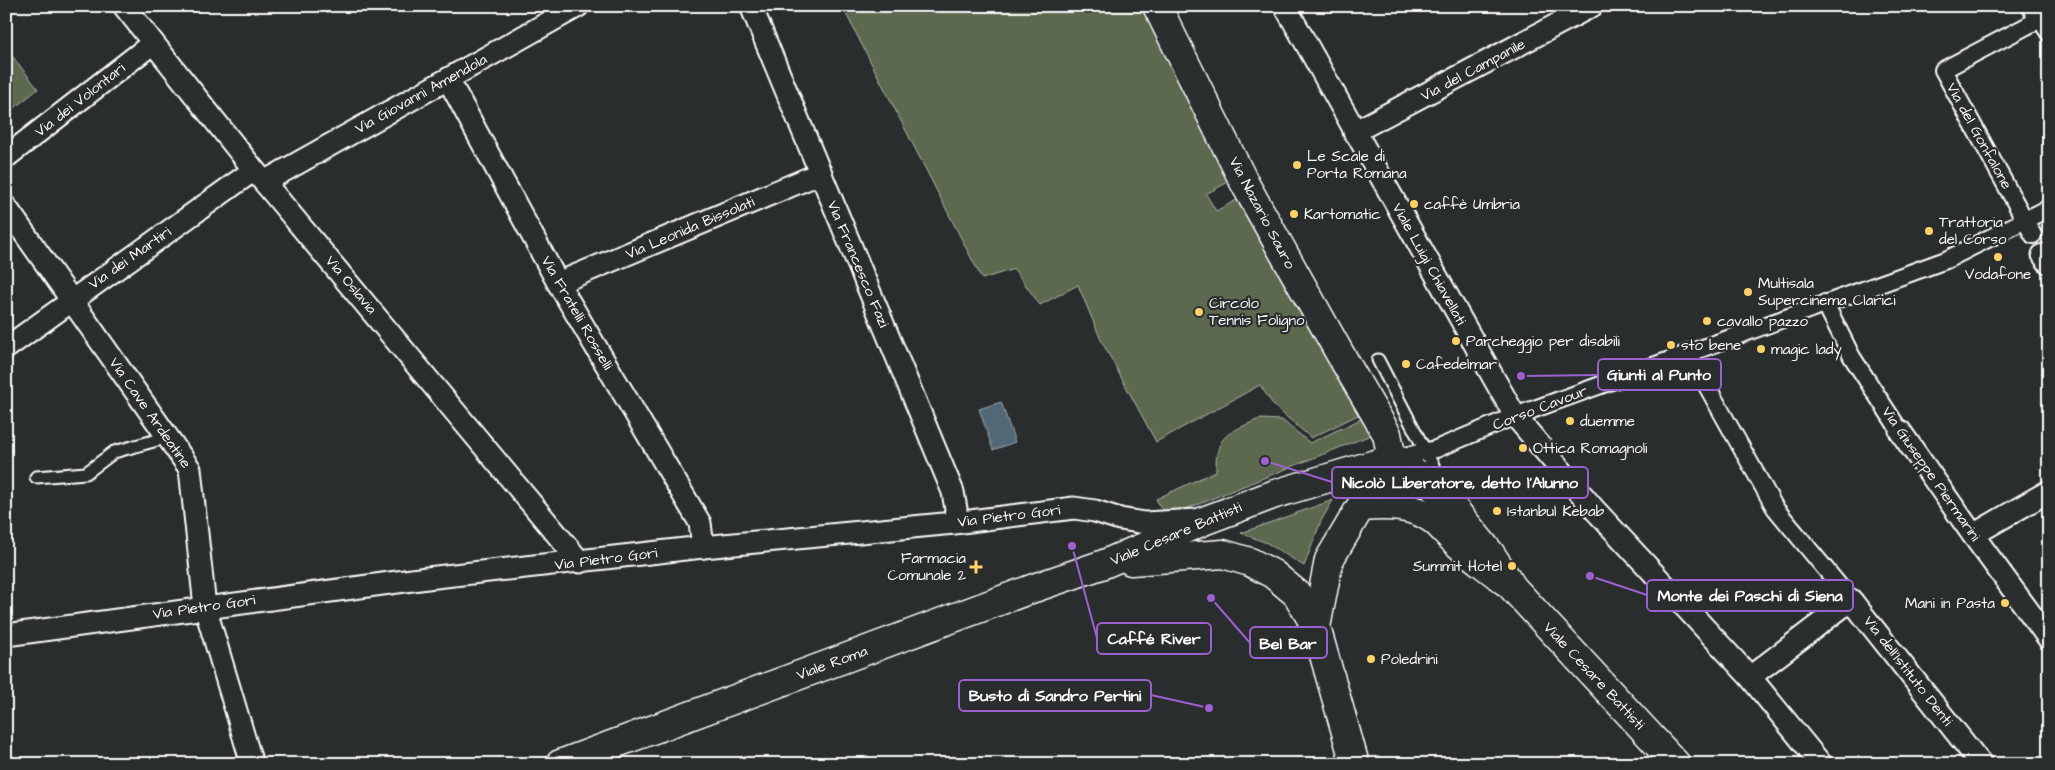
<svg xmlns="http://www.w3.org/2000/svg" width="2055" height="770" viewBox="0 0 2055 770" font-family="'Architects Daughter',sans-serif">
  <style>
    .green { fill: #5d6950; stroke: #aeb4a8 }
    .water { fill: #536877; stroke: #98a4ad }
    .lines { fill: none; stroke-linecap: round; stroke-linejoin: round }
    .service-casing { stroke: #fff; stroke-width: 15 }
    .pedestrian-casing { stroke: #fff; stroke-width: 20 }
    .minor-casing { stroke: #fff; stroke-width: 25 }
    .tertiary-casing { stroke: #fff; stroke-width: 31 }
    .secondary-casing { stroke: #fff; stroke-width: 31 }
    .service { stroke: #2a2d2e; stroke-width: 11 }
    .pedestrian { stroke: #2a2d2e; stroke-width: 16 }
    .minor { stroke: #2a2d2e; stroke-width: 21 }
    .tertiary { stroke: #2a2d2e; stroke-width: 28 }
    .secondary { stroke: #2a2d2e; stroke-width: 28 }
    .poi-dot { fill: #ffd166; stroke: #2a2d2e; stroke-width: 2 }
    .labels { text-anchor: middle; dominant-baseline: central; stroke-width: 4.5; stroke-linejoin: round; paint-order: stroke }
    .street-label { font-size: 15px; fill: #fff; stroke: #2a2d2e }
    .poi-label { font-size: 15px; fill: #fff; stroke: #2a2d2e; text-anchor: start }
    .leader { fill: none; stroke: #9c61cf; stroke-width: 2 }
    .callout-dot { fill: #9c61cf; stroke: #2a2d2e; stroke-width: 2 }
    .callout { fill: #2a2d2e; stroke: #9c61cf; stroke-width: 2 }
    .callout-label { font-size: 16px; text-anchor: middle; font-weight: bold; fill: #fff }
  </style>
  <rect width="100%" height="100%" fill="#2a2d2e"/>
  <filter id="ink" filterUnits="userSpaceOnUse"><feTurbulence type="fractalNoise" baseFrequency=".02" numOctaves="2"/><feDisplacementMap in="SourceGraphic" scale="10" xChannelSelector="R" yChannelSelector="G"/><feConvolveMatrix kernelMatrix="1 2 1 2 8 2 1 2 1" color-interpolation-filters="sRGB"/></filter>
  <g filter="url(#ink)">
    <g class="green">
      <polygon points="842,6 1145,6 1234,179 1206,194 1216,211 1244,196 1364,412 1311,438 1274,406 1260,385 1156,442 1101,340 1078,285 1040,305 1014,269 982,279"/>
      <polygon points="6,48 38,89 7,114 6,113"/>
      <path d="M1259,419L1282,420L1310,443L1361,419L1371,435L1166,517L1156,499L1216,471C1215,434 1229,433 1259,419Z"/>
      <polygon points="1333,500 1321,521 1304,566 1267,543 1241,533"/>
    </g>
    <polygon class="water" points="1001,402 1015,442 993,450 979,409"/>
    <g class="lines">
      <g class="service-casing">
        <g id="service">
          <polyline points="1378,360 1442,483"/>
          <polyline points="36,477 86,473 114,452 168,437"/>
        </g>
      </g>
      <g class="pedestrian-casing">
        <g id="pedestrian">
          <polyline points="2033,235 1943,70 2040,19 2049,33"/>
          <polyline points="1825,303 1852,357 1900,431"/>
          <polyline points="1688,352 1775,508 1851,600"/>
          <polyline points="1392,459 1436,449 1515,416 1946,260 2049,208"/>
        </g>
      </g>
      <g class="minor-casing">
        <g id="minor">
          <polyline points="124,6 254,170 580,562"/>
          <polyline points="751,6 953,492 956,509 954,523"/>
          <polyline points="1285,6 1515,416 1595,510 1750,677 1821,764"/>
          <polyline points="2033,6 2040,19"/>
          <polyline points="448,79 558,283 700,523 703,547"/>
          <polyline points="1354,132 1592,6"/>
          <polyline points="6,157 153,43"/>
          <polyline points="264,182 578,6"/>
          <polyline points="6,207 190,469 205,607 252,764"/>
          <polyline points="2043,255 2049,263"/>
          <polyline points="558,283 821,173"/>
          <polyline points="6,348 254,170"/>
          <polyline points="1900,431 1973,535 2049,639"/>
          <polyline points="1973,535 2049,491"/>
          <polyline points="6,635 427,578 703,547 954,523 1074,508 1095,511 1120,519 1145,523 1196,520"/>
          <polyline points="1750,677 1851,600 1981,764"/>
        </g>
      </g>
      <g class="tertiary-casing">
        <path id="tertiary" d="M1361,507C1387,505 1413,504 1435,521C1443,528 1449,536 1457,543C1473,557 1490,569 1506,582"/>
      </g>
      <g class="secondary-casing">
        <g id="secondary">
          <polyline points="1157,6 1245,184 1339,352 1387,434 1392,459 1424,478 1445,498 1490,553 1513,588 1676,764"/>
          <polyline points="1131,561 1223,554 1250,562 1273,574 1297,594 1316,627"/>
          <polyline points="560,764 1034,588 1104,564 1206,520 1275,494 1392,459"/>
          <polyline points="1355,764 1316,627 1329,560 1374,484 1392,459"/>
        </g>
      </g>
      <use href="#service" class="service"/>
      <use href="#pedestrian" class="pedestrian"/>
      <use href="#minor" class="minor"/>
      <use href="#tertiary" class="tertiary"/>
      <use href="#secondary" class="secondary"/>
    </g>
  </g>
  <g class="poi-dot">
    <circle cx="1297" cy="165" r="5"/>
    <circle cx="1414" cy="204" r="5"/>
    <circle cx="1294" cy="214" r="5"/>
    <circle cx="1929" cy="231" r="5"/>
    <circle cx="1998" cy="257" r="5"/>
    <circle cx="1748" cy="292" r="5"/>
    <circle cx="1199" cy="312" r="5"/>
    <circle cx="1707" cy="321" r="5"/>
    <circle cx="1456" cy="341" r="5"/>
    <circle cx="1671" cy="345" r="5"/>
    <circle cx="1761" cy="349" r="5"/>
    <circle cx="1406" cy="364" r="5"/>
    <circle cx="1570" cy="421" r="5"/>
    <circle cx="1523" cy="448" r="5"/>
    <circle cx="1497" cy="511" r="5"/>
    <circle cx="1512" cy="566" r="5"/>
    <path d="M973.5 559.5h5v5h5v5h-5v5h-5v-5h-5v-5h5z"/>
    <circle cx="2005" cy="603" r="5"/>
    <circle cx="1371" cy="659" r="5"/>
  </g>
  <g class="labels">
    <g class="street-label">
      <text transform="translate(1473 70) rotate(-28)">Via del Campanile</text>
      <text transform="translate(421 94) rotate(-29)">Via Giovanni Amendola</text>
      <text transform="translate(80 100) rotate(-38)">Via dei Volontari</text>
      <text transform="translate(1979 136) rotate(61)">Via del Gonfalone</text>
      <text transform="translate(1262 213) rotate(62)">Via Nazario Sauro</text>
      <text transform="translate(690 228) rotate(-23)">Via Leonida Bissolati</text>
      <text transform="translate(130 258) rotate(-35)">Via dei Martiri</text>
      <text transform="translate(858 264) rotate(67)">Via Francesco Fazi</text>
      <text transform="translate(1429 264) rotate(61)">Viale Luigi Chiavellati</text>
      <text transform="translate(351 285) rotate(50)">Via Oslavia</text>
      <text transform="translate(577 313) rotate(60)">Via Fratelli Rosselli</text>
      <text transform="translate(1540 408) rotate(-21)">Corso Cavour</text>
      <text transform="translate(150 413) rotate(55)">Via Cave Ardeatine</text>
      <text transform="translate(1931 474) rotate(55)">Via Giuseppe Piermarini</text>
      <text transform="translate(1009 516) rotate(-7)">Via Pietro Gori</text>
      <text transform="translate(1176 534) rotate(-23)">Viale Cesare Battisti</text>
      <text transform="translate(606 559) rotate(-7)">Via Pietro Gori</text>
      <text transform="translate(204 607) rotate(-8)">Via Pietro Gori</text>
      <text transform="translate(832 663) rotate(-20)">Viale Roma</text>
      <text transform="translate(1908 671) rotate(52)">Via dell'Istituto Denti</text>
      <text transform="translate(1594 676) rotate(47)">Viale Cesare Battisti</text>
    </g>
    <g class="poi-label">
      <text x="1307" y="156">Le Scale di<tspan x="1307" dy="17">Porta Romana</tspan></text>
      <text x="1424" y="204">caffè Umbria</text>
      <text x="1304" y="214">Kartomatic</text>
      <text x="1939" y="222">Trattoria<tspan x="1939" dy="17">del Corso</tspan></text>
      <text x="1998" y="274" text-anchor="middle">Vodafone</text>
      <text x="1758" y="283">Multisala<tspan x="1758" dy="17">Supercinema Clarici</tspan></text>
      <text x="1209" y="303">Circolo<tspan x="1209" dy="17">Tennis Foligno</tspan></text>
      <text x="1717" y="321">cavallo pazzo</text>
      <text x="1466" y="341">Parcheggio per disabili</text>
      <text x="1681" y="345">sto bene</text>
      <text x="1771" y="349">magic lady</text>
      <text x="1416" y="364">Cafedelmar</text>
      <text x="1580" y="421">duemme</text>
      <text x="1533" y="448">Ottica Romagnoli</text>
      <text x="1507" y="511">Istanbul Kebab</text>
      <text x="966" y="558" text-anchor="end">Farmacia<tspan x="966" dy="17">Comunale 2</tspan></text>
      <text x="1502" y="566" text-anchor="end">Summit Hotel</text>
      <text x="1995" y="603" text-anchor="end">Mani in Pasta</text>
      <text x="1381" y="659">Poledrini</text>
    </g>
  </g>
  <path class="leader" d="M1521 376L1598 375M1265 461L1332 482M1590 576L1647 595M1072 546L1097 638M1211 598L1250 643M1209 708L1151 695"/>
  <g class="callout-dot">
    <circle cx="1521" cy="376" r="5"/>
    <circle cx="1265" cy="461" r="5"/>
    <circle cx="1590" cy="576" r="5"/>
    <circle cx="1072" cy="546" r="5"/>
    <circle cx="1211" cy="598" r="5"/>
    <circle cx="1209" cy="708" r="5"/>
  </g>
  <g class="callout">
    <rect x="1598" y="359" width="123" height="31" rx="5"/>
    <rect x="1332" y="467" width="256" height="31" rx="5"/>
    <rect x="1647" y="580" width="206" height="31" rx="5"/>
    <rect x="1097" y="623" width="114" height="31" rx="5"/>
    <rect x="1250" y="627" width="77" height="31" rx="5"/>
    <rect x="959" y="680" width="192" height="31" rx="5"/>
  </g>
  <g class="callout-label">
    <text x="1659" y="380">Giunti al Punto</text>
    <text x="1460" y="488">Nicolò Liberatore, detto l'Alunno</text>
    <text x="1750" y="601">Monte dei Paschi di Siena</text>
    <text x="1154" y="644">Caffé River</text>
    <text x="1288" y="649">Bel Bar</text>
    <text x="1055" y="701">Busto di Sandro Pertini</text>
  </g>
  <rect width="2055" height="770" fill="none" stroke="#2a2d2e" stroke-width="25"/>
  <rect x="12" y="12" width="2030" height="745" fill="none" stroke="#fff" stroke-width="2" filter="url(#ink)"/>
</svg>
